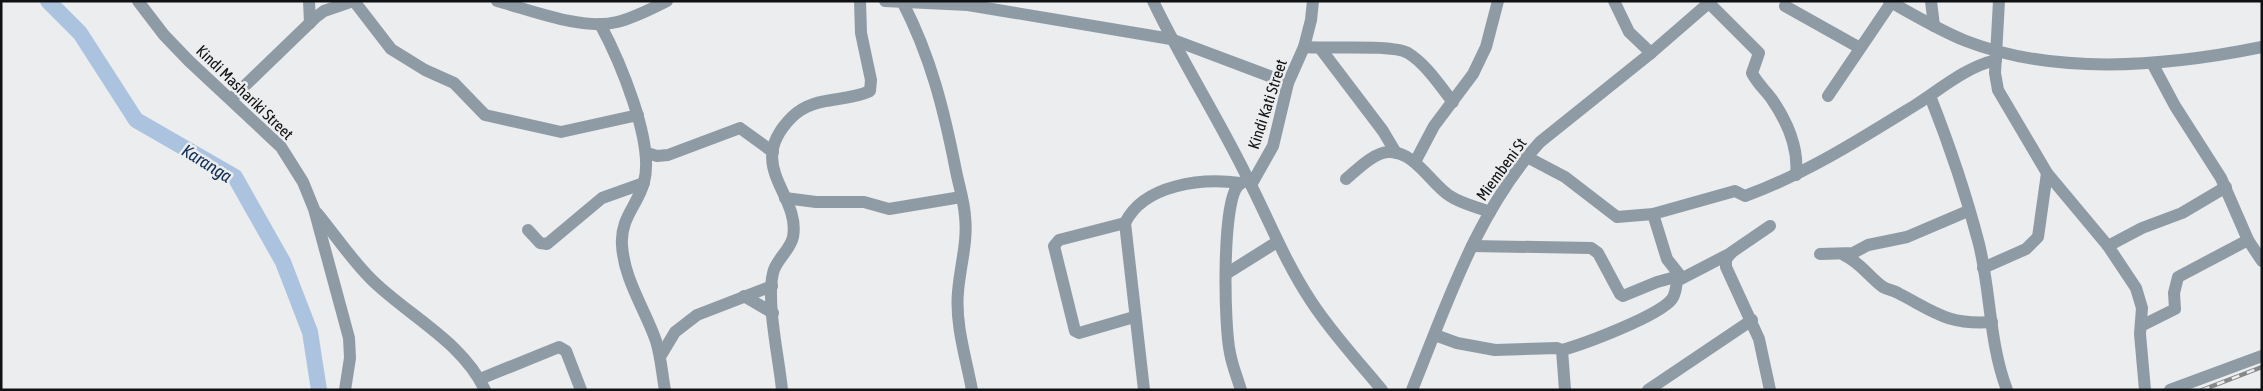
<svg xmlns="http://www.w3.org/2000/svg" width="2263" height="391" viewBox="0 0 2263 391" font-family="'Asap Condensed',sans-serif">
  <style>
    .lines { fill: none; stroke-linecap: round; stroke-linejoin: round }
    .river { stroke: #acc3e0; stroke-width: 16 }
    .minor { stroke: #8e9ba5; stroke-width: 12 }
    .rail-casing { stroke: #868789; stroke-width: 4.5 }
    .rail { stroke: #ebedef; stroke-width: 2.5; stroke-dasharray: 8; stroke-linecap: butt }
    .labels { text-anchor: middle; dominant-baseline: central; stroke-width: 5; stroke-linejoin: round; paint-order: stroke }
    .street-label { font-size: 16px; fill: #101112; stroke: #ebedef }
    .water-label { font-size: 18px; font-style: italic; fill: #0e2e54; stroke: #ebedef }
  </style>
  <rect width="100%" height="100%" fill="#ebedef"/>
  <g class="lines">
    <polyline class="river" points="48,1 80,33 136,120 235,177 283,262 310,332 319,390"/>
    <g class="minor">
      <polyline points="138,1 164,35 189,61 281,147 303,182 314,209 349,338 350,358 345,390"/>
      <polyline points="309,1 310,23"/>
      <polyline points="354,1 391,49 425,70 454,83 485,115 561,132 638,115"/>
      <path d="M497,1C531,10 583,31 617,22C634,18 651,9 667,1"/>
      <polyline points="885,1 968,5 1171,39 1288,83"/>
      <path d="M902,1C931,57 944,110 956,171C959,186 964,201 965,216C968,242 960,266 958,292C955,324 966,358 972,390"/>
      <path d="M1153,1C1182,62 1219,119 1248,179C1269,220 1285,262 1311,301C1331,332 1358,361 1382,390"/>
      <polyline points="1614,1 1629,32 1651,53"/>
      <path d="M1889,1C1914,15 1939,30 1966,41C2056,76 2169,66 2262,47"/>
      <polyline points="1931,1 1934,26"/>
      <polyline points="1999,1 1995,73 1998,90 2047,173 2108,246 2136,288 2142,308 2140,334 2145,390"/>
      <path d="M1709,3L1759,53L1752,73C1757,83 1765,90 1771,98C1787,121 1799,147 1796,175"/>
      <polyline points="1785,6 1860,48"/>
      <path d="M600,24C619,59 655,143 644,182C638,205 620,218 622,245C624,280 645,309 656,341C661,357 662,374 665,390"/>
      <path d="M1304,47C1328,49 1392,44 1408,53C1426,64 1440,86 1453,102"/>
      <polyline points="1320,48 1383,131 1396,153"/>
      <polyline points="2152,63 2175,106 2221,178 2248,240 2262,261"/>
      <polyline points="1828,96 1891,3"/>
      <path d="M1930,96C1949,144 1966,194 1979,244C1991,293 1989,343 2007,390"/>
      <polyline points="231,99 316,17 324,11 353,1"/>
      <polyline points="647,153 657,156 668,155 740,128 773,152"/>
      <path d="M1527,157L1565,177L1617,217L1653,214L1735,191L1745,196C1806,174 1862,138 1917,104C1942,88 1966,67 1996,60"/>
      <polyline points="1415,162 1434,126 1473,74 1486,47 1498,1"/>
      <path d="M1346,179C1357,170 1373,153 1388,152C1414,150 1431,184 1450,196C1462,204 1477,207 1490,212"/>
      <polyline points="1251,185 1273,146 1288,83 1304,47 1311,20 1313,1"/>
      <polyline points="785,198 816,202 864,202 889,209 961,197"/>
      <path d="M317,213C335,235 351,259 371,279C407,315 462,341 485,390"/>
      <polyline points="1653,214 1667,259 1682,278"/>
      <polyline points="1125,223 1059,240 1054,246 1075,331 1079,333 1134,317"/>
      <polyline points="528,230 540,243 547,244 602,198 644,183"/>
      <polyline points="1472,246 1591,248 1598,253 1620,294 1623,296 1657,282 1679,276"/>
      <polyline points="2108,246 2142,228 2182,213 2226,187"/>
      <polyline points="1820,254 1853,253 1868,245 1907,237 1968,211"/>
      <path d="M1844,255C1861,263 1869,277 1883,287C1888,290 1893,290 1898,293C1935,312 1947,325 1992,322"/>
      <polyline points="1983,268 2026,249 2038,237 2047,173"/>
      <polyline points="1226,274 1277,242"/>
      <polyline points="744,296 773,313"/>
      <polyline points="2141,326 2175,309 2174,293 2178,277 2248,240"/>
      <polyline points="1435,335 1457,343 1495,350 1557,348 1562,350 1565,390"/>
      <path d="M1562,350C1584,344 1659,316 1672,299C1676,293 1676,287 1677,281L1731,253"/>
      <polyline points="660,357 675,332 697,315 772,286"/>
      <polyline points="480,379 559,347 566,351 581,390"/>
      <path d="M782,390C779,358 766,303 773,273C776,259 790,251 793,237C801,194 743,166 792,117C814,95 845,103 870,91L871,80L861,33L860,1"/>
      <path d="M1144,390L1125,223C1144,184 1202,178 1240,183"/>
      <path d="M1241,390C1237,377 1232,365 1230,353C1224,325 1222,208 1237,187C1239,184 1243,182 1246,180"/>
      <path d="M1412,390C1447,304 1477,211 1540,142L1651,53L1711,1"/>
      <polyline points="1648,390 1752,320"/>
      <polyline points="1770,390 1759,339 1726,267 1726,259 1732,252 1770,226"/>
      <polyline points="2170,390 2262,356"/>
    </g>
    <g class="rail-casing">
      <polyline id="rail" points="2202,390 2262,367"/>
    </g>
    <use href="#rail" class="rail"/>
  </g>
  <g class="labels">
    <g class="street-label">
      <text transform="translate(245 92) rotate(44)">Kindi Mashariki Street</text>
      <text transform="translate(1267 104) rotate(-72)">Kindi Kati Street</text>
      <text transform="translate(1501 169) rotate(-54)">Miembeni St</text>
    </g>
    <g class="water-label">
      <text transform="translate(207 163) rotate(32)">Karanga</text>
    </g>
  </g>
  <rect width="2263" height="391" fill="none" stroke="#101112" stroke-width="5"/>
</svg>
